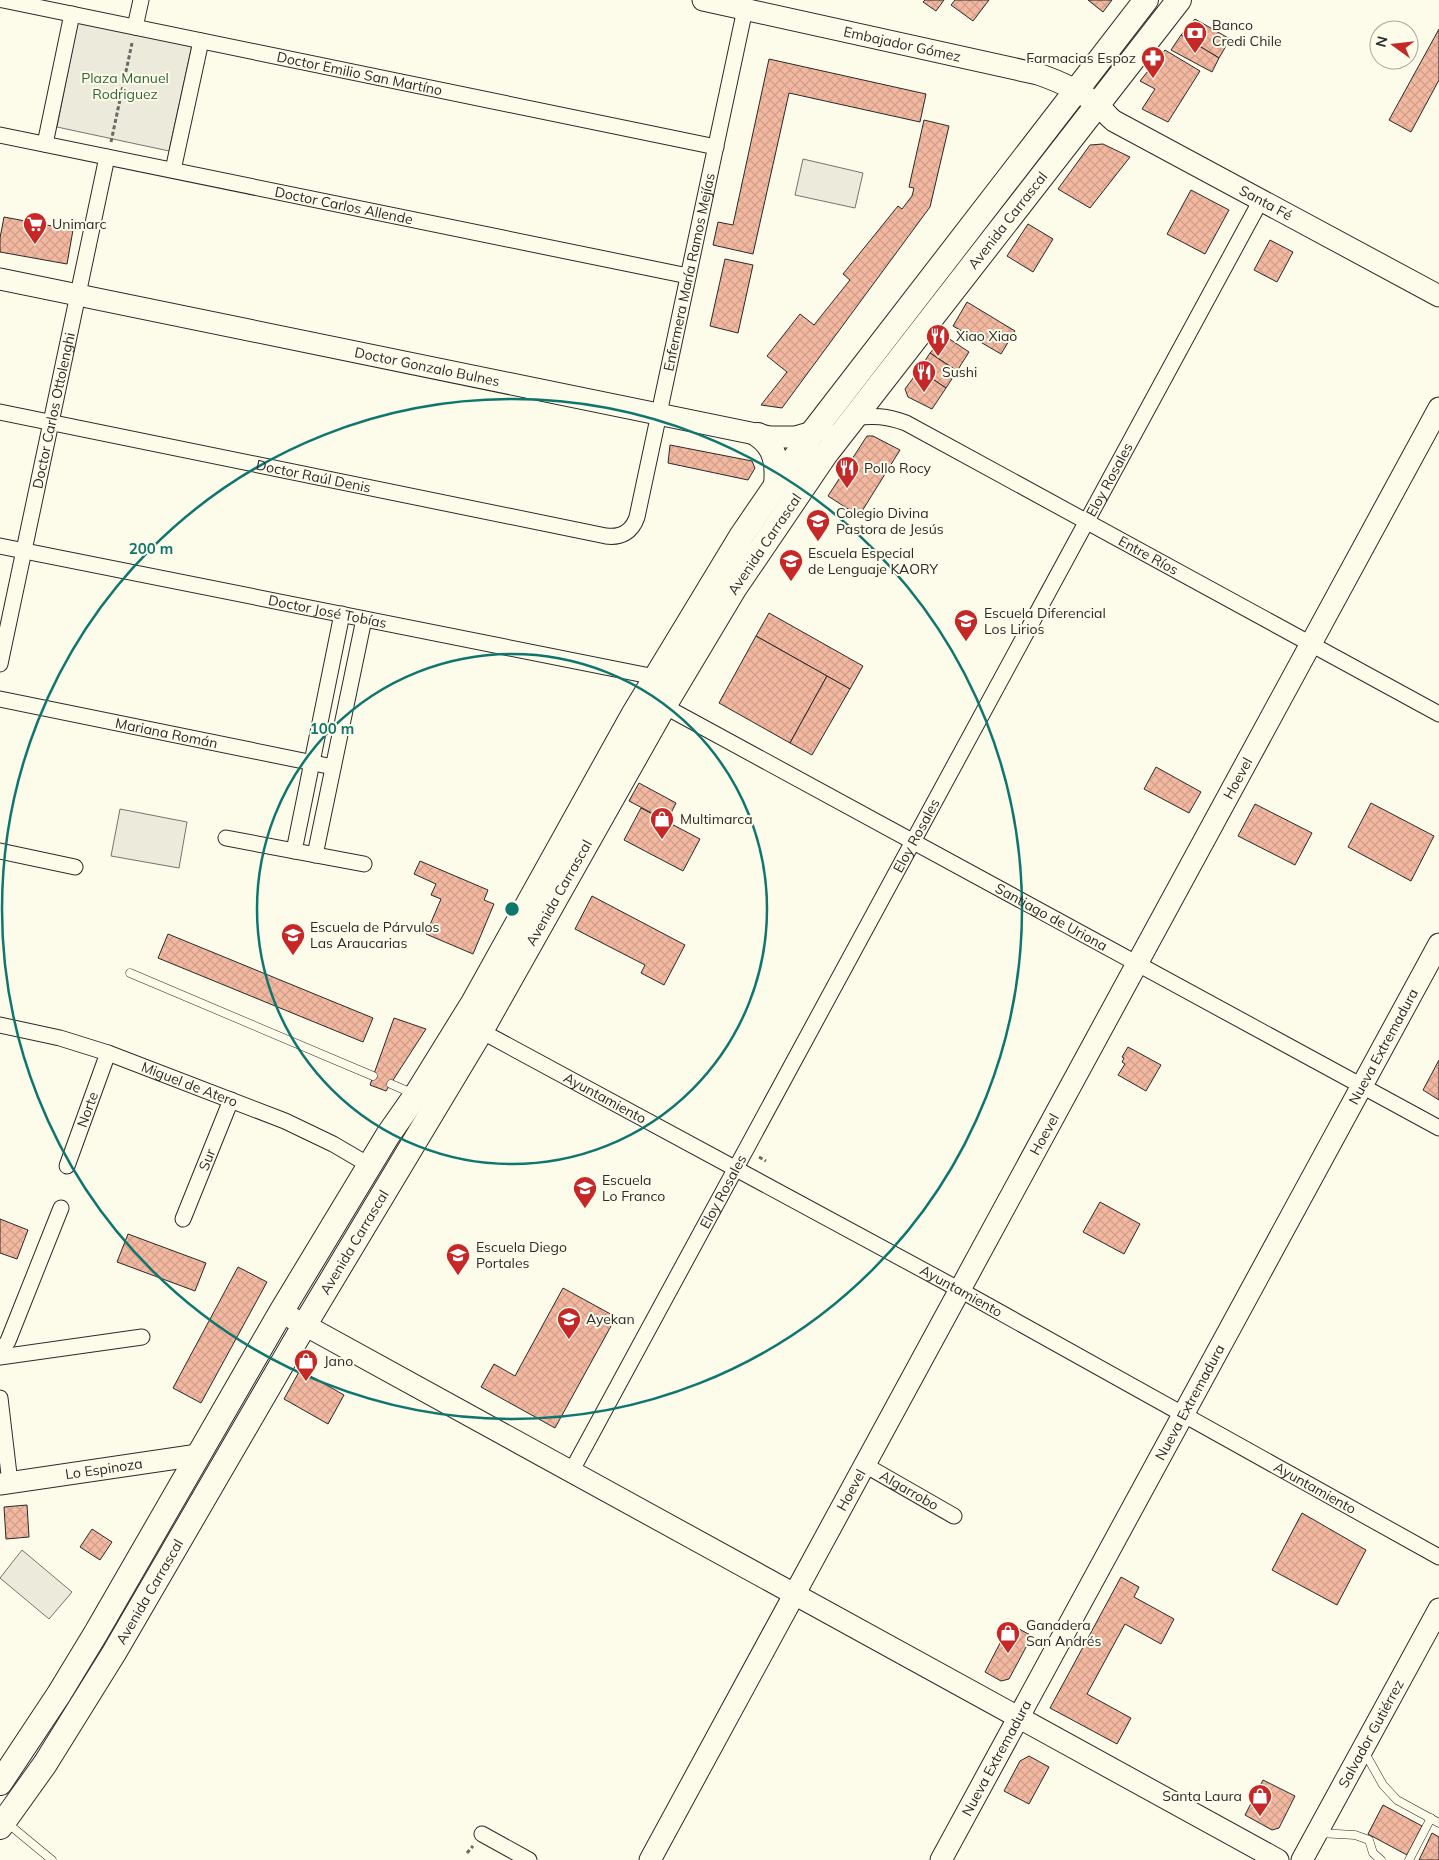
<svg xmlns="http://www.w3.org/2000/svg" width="1439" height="1860" viewBox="0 0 1439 1860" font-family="Mulish,sans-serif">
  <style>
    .park { fill: #ecebdb; stroke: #74746e }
    .building { fill: url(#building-cross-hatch); stroke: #2b2b2b }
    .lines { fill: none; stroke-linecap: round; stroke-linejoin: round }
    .lane-casing { stroke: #2b2b2b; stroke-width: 9 }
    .street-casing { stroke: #2b2b2b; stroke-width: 17 }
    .secondary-casing { stroke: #2b2b2b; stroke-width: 23 }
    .primary-casing { stroke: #2b2b2b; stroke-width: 26 }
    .path { stroke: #6a6964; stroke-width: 3; stroke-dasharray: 4 2.5; stroke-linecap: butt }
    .lane { stroke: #fdfbea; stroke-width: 8 }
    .street { stroke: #fdfbea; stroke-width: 15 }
    .secondary { stroke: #fdfbea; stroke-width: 21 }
    .primary { stroke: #fdfbea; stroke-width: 24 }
    .ring { fill: none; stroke: #0f766e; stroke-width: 2.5 }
    .labels { text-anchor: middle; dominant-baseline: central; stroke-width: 4; stroke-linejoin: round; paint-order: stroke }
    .poi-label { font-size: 14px; fill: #2b2b2b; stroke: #fdfbea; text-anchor: start }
    .street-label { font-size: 14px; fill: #2b2b2b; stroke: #fdfbea }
    .park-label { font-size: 14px; fill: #34623c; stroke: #fdfbea }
    .centre { fill: #0f766e; stroke: #fdfbea; stroke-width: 2.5 }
    .ring-label { font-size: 15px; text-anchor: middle; font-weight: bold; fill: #0f766e; stroke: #fdfbea; stroke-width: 4; stroke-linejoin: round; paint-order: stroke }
  </style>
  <defs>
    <pattern id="building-cross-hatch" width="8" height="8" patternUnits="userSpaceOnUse" patternTransform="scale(1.25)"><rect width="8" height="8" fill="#f2b8a0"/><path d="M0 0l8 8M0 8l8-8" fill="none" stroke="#d09e8a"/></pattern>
  </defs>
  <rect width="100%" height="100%" fill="#fdfbea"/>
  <g class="park">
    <polygon points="78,21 192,45 169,151 57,127"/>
    <polygon points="803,159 863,173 855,208 795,195"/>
    <polygon points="120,809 187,822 179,868 111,856"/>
    <polygon points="22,1550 72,1592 49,1619 0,1578"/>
  </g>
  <g class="building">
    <polygon points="925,0 944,0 936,11 923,2"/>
    <polygon points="955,0 989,0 973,21 951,5"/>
    <polygon points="1088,0 1112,0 1103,12"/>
    <polygon points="1195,19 1230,39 1219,58 1181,35"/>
    <polygon points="1439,29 1439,80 1411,132 1389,120"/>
    <polygon points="1181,35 1219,58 1212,72 1171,50"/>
    <polygon points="1165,50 1200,71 1168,122 1142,109 1155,89 1140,81"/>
    <polygon points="769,59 926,94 920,122 789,93 753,254 713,245 718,222 733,225"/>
    <polygon points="924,120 949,126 930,207 782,408 761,405 787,372 767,356 800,314 814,325 850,280 843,274 898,206 902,209 912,196 914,188 909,187"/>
    <polygon points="1103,144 1130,157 1090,208 1058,189 1090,145"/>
    <polygon points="1191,190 1229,210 1205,254 1167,234"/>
    <polygon points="4,217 73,230 67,264 0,252 0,238"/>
    <polygon points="1028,224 1053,239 1033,272 1007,256"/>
    <polygon points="1270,240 1293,252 1277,282 1254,270"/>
    <polygon points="725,259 753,265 738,333 710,326"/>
    <polygon points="967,302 1015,331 1001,354 953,326"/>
    <polygon points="945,336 969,352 957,371 930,353"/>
    <polygon points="930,353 957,371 946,388 919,370"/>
    <polygon points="919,370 946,388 932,409 908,397 905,389"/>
    <polygon points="867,436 873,436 900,450 859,516 828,496"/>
    <polygon points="670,445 752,461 755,468 748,480 668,463"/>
    <polygon points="769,613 863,666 850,689 756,636"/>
    <polygon points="756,636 827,676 790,743 719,703"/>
    <polygon points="827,676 850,689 812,755 790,743"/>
    <polygon points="1156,767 1201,792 1189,813 1144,789"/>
    <polygon points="639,783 676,803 667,821 629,801"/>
    <polygon points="1371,803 1434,836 1411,881 1348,847"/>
    <polygon points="1255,804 1312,833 1295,865 1238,836"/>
    <polygon points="641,808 700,839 683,871 624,840"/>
    <polygon points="420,861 488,890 484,900 494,904 473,954 426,934 441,899 431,895 436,884 414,874"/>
    <polygon points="592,896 685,945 664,985 641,973 645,965 575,929"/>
    <polygon points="168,934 373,1018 363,1042 158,958"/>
    <polygon points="394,1018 426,1029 386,1091 370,1085"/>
    <polygon points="1128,1047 1161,1065 1146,1091 1118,1075 1125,1064 1122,1062 1124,1058 1122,1057"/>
    <polygon points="1439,1060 1439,1100 1423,1090"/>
    <polygon points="1100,1202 1140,1224 1124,1254 1083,1232"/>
    <polygon points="0,1219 28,1230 17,1259 0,1253"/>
    <polygon points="128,1234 206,1263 195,1291 117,1262"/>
    <polygon points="238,1267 267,1282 201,1403 173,1388"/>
    <polygon points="563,1288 616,1317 555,1428 481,1387 494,1364 515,1376"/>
    <polygon points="300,1370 344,1395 328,1424 284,1399"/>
    <polygon points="27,1505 29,1537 6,1539 4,1507"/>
    <polygon points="1302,1513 1366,1550 1337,1605 1272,1570"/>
    <polygon points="92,1529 112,1542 100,1560 80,1547"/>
    <polygon points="1121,1577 1139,1587 1134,1597 1174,1619 1161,1644 1125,1624 1087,1694 1131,1718 1117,1744 1050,1708"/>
    <polygon points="1010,1624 1032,1636 1009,1679 1001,1681 985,1672"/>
    <polygon points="1029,1756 1049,1767 1029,1804 1004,1791 1020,1761"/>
    <polygon points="1263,1780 1295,1796 1279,1828 1272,1830 1245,1815"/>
    <polygon points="1383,1805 1422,1826 1407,1855 1368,1834"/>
    <polygon points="1432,1833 1439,1837 1439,1860 1419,1860"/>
  </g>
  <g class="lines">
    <g class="lane-casing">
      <g id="lane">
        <polyline points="130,973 373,1076"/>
        <polyline points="391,1084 414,1094"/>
        <polyline points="1365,1753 1383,1785 1397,1800 1439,1823"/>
        <polyline points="6,1822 52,1860"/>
        <polyline points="1319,1833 1355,1835 1369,1840 1373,1853 1381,1860"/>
        <polyline points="1409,1860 1431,1818"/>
      </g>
    </g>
    <g class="street-casing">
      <g id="street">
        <path id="s1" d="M3,0L716,147"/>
        <polyline points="135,27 141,0"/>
        <path id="s2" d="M0,135L688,276"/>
        <polyline points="45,144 72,14"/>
        <polyline points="173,170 201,41"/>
        <path id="s3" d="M0,412L606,536C621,538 632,532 637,517L745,9V0"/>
        <path id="s4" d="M853,418C873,415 887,416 906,423L1439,714"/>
        <path id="s5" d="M0,546L655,677"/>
        <path id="s6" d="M0,664L107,157"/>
        <path id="s7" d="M0,699L333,767"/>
        <path id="s8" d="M664,706L1439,1128"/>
        <polyline points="226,838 364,864"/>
        <polyline points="0,851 75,867"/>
        <polyline points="294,851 342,614"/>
        <polyline points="315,855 364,619"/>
        <path id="s9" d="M0,1025L60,1038L108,1053L285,1121L333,1144L369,1165"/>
        <path id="s10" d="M481,1031L960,1290L1439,1557"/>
        <path id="s11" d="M67,1166L108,1053"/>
        <path id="s12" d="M183,1219L231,1100"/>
        <polyline points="0,1353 8,1341 61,1208"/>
        <polyline points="0,1357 142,1337"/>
        <polyline points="0,1398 10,1483"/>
        <path id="s13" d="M865,1465L954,1516"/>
        <path id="s14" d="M571,1472L1261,200"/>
        <polyline points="482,1834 529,1860"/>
      </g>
    </g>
    <g class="secondary-casing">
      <g id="secondary">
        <path id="s15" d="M703,0L1038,74C1058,81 1077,89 1094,102C1102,107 1106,115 1114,121L1439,296"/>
        <path id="s16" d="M0,279L770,437H795L823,429"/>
        <polyline points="281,1312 1278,1860"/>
        <path id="s17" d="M0,1484L198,1455"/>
        <path id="s18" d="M650,1860L1439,408"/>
        <path id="s19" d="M941,1860L1439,944"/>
        <path id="s20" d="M1302,1860L1439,1609"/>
      </g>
    </g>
    <g class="primary-casing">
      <g id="primary">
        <path d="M758,435C776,447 778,465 776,485"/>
        <polyline points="0,1783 59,1694 96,1633 281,1312 388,1135 416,1095 473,1003 633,715 742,535 812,433 1146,0"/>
        <path id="s21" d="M0,1827L45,1764L114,1653L304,1326L481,1031L664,706L734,589L825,455L1179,0"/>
      </g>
    </g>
    <g class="path">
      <polyline points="111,142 132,43"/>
      <polyline points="759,1157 766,1161"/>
      <polyline points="467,1853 473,1846"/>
    </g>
    <use href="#lane" class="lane"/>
    <use href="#street" class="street"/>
    <use href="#secondary" class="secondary"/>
    <use href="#primary" class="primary"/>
  </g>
  <g class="ring">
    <circle cx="512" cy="909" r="255"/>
    <circle cx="512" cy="909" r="510"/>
  </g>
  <defs>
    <g id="bank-pin" transform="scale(1.25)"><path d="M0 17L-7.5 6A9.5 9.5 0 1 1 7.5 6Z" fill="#c62828" stroke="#fdfbea"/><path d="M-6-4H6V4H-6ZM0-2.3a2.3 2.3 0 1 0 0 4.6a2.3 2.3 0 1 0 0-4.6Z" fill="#fff"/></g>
    <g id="pharmacy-pin" transform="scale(1.25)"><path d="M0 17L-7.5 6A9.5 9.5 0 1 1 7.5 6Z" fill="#c62828" stroke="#fdfbea"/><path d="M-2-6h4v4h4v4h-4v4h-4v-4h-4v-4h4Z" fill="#fff"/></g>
    <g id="supermarket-pin" transform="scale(1.25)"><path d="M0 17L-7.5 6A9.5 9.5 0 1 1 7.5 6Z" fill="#c62828" stroke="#fdfbea"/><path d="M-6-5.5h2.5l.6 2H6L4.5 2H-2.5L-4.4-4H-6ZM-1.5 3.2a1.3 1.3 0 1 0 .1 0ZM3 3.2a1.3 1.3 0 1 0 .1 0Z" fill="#fff"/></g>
    <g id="restaurant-pin" transform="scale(1.25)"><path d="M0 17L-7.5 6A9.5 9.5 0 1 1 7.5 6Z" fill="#c62828" stroke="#fdfbea"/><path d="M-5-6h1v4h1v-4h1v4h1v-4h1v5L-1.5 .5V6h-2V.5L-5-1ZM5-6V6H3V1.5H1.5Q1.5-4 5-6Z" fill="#fff"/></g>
    <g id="school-pin" transform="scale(1.25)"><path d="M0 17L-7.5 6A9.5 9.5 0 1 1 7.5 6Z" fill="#c62828" stroke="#fdfbea"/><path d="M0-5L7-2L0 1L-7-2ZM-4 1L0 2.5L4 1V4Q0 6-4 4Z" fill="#fff"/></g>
    <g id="shop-pin" transform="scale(1.25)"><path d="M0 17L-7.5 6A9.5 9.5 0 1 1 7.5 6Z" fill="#c62828" stroke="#fdfbea"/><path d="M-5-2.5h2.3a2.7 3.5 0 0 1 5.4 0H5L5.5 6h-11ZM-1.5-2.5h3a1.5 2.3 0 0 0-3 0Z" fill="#fff"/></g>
  </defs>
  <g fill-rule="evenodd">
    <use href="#bank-pin" x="1195" y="33"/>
    <use href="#pharmacy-pin" x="1153" y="58"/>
    <use href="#supermarket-pin" x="35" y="224"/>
    <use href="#restaurant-pin" x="938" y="336"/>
    <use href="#restaurant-pin" x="924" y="372"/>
    <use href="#restaurant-pin" x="847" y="468"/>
    <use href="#school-pin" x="818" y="521"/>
    <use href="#school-pin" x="791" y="561"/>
    <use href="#school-pin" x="966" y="621"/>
    <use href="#shop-pin" x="662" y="819"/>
    <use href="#school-pin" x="293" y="935"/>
    <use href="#school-pin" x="585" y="1188"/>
    <use href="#school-pin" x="458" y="1255"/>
    <use href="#school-pin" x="569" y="1319"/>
    <use href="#shop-pin" x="306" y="1361"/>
    <use href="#shop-pin" x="1008" y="1633"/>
    <use href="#shop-pin" x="1260" y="1796"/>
  </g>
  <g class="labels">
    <g class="poi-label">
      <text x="1212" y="25">Banco<tspan x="1212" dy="16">Credi Chile</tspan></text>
      <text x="1136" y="58" text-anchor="end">Farmacias Espoz</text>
      <text x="52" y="224">Unimarc</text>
      <text x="956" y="336">Xiao Xiao</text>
      <text x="942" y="372">Sushi</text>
      <text x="864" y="468">Pollo Rocy</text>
      <text x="836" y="513">Colegio Divina<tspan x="836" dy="16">Pastora de Jesús</tspan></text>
      <text x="808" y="553">Escuela Especial<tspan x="808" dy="16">de Lenguaje KAORY</tspan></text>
      <text x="984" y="613">Escuela Diferencial<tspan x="984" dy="16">Los Lirios</tspan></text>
      <text x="680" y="819">Multimarca</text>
      <text x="310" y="927">Escuela de Párvulos<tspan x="310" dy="16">Las Araucarias</tspan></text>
      <text x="602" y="1180">Escuela<tspan x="602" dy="16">Lo Franco</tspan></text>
      <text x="476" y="1247">Escuela Diego<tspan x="476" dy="16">Portales</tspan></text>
      <text x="586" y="1319">Ayekan</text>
      <text x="324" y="1361">Jano</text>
      <text x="1026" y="1625">Ganadera<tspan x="1026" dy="16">San Andrés</tspan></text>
      <text x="1242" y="1796" text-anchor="end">Santa Laura</text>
    </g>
    <g class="street-label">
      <text stroke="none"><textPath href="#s15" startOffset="204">Embajador Gómez</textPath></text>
      <text stroke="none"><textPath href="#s1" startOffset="364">Doctor Emilio San Martíno</textPath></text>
      <text stroke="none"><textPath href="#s15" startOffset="606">Santa Fé</textPath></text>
      <text stroke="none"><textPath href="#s2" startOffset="351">Doctor Carlos Allende</textPath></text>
      <text stroke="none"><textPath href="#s21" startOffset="1899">Avenida Carrascal</textPath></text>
      <text stroke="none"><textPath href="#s3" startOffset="909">Enfermera María Ramos Mejías</textPath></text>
      <text stroke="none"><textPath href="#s16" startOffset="436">Doctor Gonzalo Bulnes</textPath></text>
      <text stroke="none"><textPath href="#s6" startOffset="259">Doctor Carlos Ottolenghi</textPath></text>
      <text stroke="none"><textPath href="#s3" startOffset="320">Doctor Raúl Denis</textPath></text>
      <text stroke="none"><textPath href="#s14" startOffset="1129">Eloy Rosales</textPath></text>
      <text stroke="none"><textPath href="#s21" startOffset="1494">Avenida Carrascal</textPath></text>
      <text stroke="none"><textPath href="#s4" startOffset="330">Entre Ríos</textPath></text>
      <text stroke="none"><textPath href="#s5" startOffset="334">Doctor José Tobías</textPath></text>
      <text stroke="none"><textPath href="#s7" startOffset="170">Mariana Román</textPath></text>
      <text stroke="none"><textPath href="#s18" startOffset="1231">Hoevel</textPath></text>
      <text stroke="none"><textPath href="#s14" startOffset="724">Eloy Rosales</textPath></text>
      <text stroke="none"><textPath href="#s21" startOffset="1089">Avenida Carrascal</textPath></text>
      <text stroke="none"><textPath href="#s8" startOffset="441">Santiago de Uriona</textPath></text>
      <text stroke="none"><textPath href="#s19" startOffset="926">Nueva Extremadura</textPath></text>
      <text stroke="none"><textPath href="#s9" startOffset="199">Miguel de Atero</textPath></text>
      <text stroke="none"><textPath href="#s10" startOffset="141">Ayuntamiento</textPath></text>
      <text stroke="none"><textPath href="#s11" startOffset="60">Norte</textPath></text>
      <text stroke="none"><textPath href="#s18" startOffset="826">Hoevel</textPath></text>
      <text stroke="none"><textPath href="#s12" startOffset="64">Sur</textPath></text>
      <text stroke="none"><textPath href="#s14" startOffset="319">Eloy Rosales</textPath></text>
      <text stroke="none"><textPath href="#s21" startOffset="684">Avenida Carrascal</textPath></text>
      <text stroke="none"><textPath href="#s10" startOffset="546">Ayuntamiento</textPath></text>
      <text stroke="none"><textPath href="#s19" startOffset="521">Nueva Extremadura</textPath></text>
      <text stroke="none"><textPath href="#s17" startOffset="105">Lo Espinoza</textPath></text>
      <text stroke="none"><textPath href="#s10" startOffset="951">Ayuntamiento</textPath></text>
      <text stroke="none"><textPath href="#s18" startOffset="421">Hoevel</textPath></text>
      <text stroke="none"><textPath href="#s13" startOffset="51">Algarrobo</textPath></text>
      <text stroke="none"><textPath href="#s21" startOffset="279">Avenida Carrascal</textPath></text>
      <text stroke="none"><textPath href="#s20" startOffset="144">Salvador Gutiérrez</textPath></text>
      <text stroke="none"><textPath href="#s19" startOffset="116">Nueva Extremadura</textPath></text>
    </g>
    <g class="park-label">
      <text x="125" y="78">Plaza Manuel<tspan x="125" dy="16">Rodriguez</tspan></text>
    </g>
  </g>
  <circle cx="512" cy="909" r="8" class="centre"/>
  <g class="ring-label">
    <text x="151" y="554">200 m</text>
    <text x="332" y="734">100 m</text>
  </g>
  <g transform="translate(1394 45) rotate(285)"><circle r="24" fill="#fdfbea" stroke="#a9a89e"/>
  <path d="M0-4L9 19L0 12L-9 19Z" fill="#c62828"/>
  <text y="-8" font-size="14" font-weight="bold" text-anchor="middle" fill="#2b2b2b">N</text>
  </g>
</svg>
